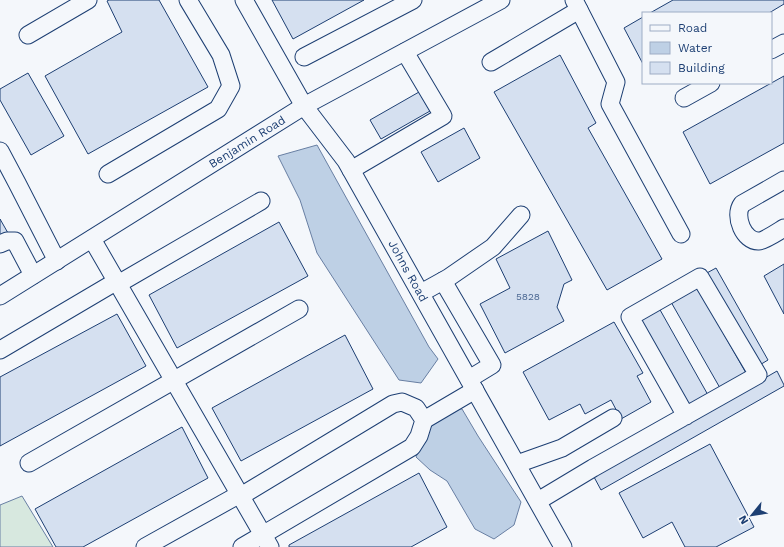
<svg xmlns="http://www.w3.org/2000/svg" width="784" height="547" viewBox="0 0 784 547" font-family="'Work Sans',sans-serif">
  <style>
    .green { fill: #d7e8df; stroke: #687fa3 }
    .water { fill: #bed0e5; stroke: #687fa3 }
    .building { fill: #d5e0f0; stroke: #1d3f73 }
    .lines { fill: none; stroke-linecap: round; stroke-linejoin: round }
    .minor-casing { stroke: #1d3f73; stroke-width: 19 }
    .minor { stroke: #f4f7fb; stroke-width: 17 }
    .labels { text-anchor: middle; dominant-baseline: central; stroke-width: 3; stroke-linejoin: round; paint-order: stroke }
    .number-label { font-size: 10px; fill: #4b6792 }
    .street-label { font-size: 12px; fill: #1d3f73; stroke: #f4f7fb }
  </style>
  <rect width="100%" height="100%" fill="#f4f7fb"/>
  <polygon class="green" points="22,496 53,547 0,547 0,505"/>
  <g class="water">
    <polygon points="317,145 429,347 438,359 421,383 399,380 317,253 300,200 278,156"/>
    <polygon points="446,407 462,409 478,436 521,502 514,525 494,539 475,529 447,481 430,470 416,457 429,428"/>
  </g>
  <g class="building">
    <polygon points="109,0 159,0 208,87 88,154 45,76 122,32 107,1"/>
    <polygon points="272,0 364,0 293,39"/>
    <polygon points="673,0 784,0 784,4 769,13 650,13"/>
    <polygon points="643,17 643,64 624,28"/>
    <polygon points="560,55 596,123 588,128 662,259 607,290 494,92"/>
    <polygon points="28,73 64,136 31,155 0,100 0,89"/>
    <polygon points="784,76 784,143 710,184 683,132"/>
    <polygon points="419,92 430,111 381,139 370,120"/>
    <polygon points="464,128 480,158 438,182 421,152"/>
    <polygon points="0,219 8,233 0,237"/>
    <polygon points="279,222 308,276 177,348 149,295"/>
    <polygon points="548,231 572,280 564,284 557,307 564,321 505,353 480,304 510,288 496,259"/>
    <polygon points="784,264 784,314 764,276"/>
    <polygon points="716,268 768,360 758,366 705,274"/>
    <polygon points="697,287 746,373 720,388 671,302"/>
    <polygon points="659,308 708,395 688,406 639,319"/>
    <polygon points="117,314 146,366 0,446 0,377"/>
    <polygon points="614,322 643,373 637,376 651,402 621,419 611,400 585,414 580,404 549,420 523,372"/>
    <polygon points="345,335 373,389 241,461 212,408"/>
    <polygon points="777,371 784,385 784,386 601,490 594,477"/>
    <polygon points="182,427 208,478 83,547 56,547 35,509"/>
    <polygon points="710,444 754,527 716,547 685,547 672,522 643,538 619,493"/>
    <polygon points="419,473 447,527 411,547 289,547 289,545"/>
  </g>
  <g class="lines">
    <g class="minor-casing">
      <g id="minor">
        <polyline points="244,0 304,106 346,161 563,547"/>
        <polyline points="574,0 616,82 610,104 681,234"/>
        <polyline points="28,35 88,0"/>
        <polyline points="771,50 784,43"/>
        <polyline points="304,57 413,0"/>
        <polyline points="491,62 579,10"/>
        <polyline points="684,98 711,83"/>
        <polyline points="0,151 17,183 57,261"/>
        <polyline points="351,170 443,116 405,52"/>
        <polyline points="108,174 218,109 231,86 221,55 188,0"/>
        <path d="M784,180L742,204C733,216 744,242 759,241C764,241 779,231 784,228"/>
        <polyline points="92,239 270,547"/>
        <polyline points="0,244 7,241 15,241 33,275"/>
        <polyline points="443,281 492,365 469,379"/>
        <polyline points="118,284 261,201"/>
        <polyline points="421,293 448,278 493,247 521,215"/>
        <polyline points="0,296 304,106 501,0"/>
        <polyline points="0,350 117,281"/>
        <polyline points="424,420 475,390"/>
        <polyline points="29,463 299,309"/>
        <polyline points="517,464 562,448 613,418"/>
        <polyline points="241,496 393,404 402,402 416,408 424,420 419,436 412,447 242,547"/>
        <polyline points="538,501 593,468 758,375 700,277 630,317 686,416"/>
        <polyline points="145,547 240,494"/>
      </g>
    </g>
    <use href="#minor" class="minor"/>
  </g>
  <g class="labels">
    <g class="number-label">
      <text x="528" y="296">5828</text>
    </g>
    <g class="street-label">
      <text transform="translate(247 142) rotate(-32)">Benjamin Road</text>
      <text transform="translate(408 271) rotate(61)">Johns Road</text>
    </g>
  </g>
  <rect x="642" y="12" width="130" height="72" fill="#f4f7fb" stroke="#9eadc5"/>
  <rect x="650" y="25" width="20" height="6" fill="#f4f7fb" stroke="#9eadc5"/>
  <text x="678" y="32" font-size="12" fill="#1d3f73">Road</text>
  <rect x="650" y="42" width="20" height="12" fill="#bed0e5" stroke="#9eadc5"/>
  <text x="678" y="52" font-size="12" fill="#1d3f73">Water</text>
  <rect x="650" y="62" width="20" height="12" fill="#d5e0f0" stroke="#9eadc5"/>
  <text x="678" y="72" font-size="12" fill="#1d3f73">Building</text>
  <g transform="translate(752 515) rotate(240)" stroke="#f4f7fb" stroke-width="3" paint-order="stroke">
  <path d="M0-3L7 15L0 10L-7 15Z" fill="#1d3f73"/>
  <text y="-6" font-size="11" font-weight="bold" text-anchor="middle" fill="#1d3f73">N</text>
  </g>
</svg>
